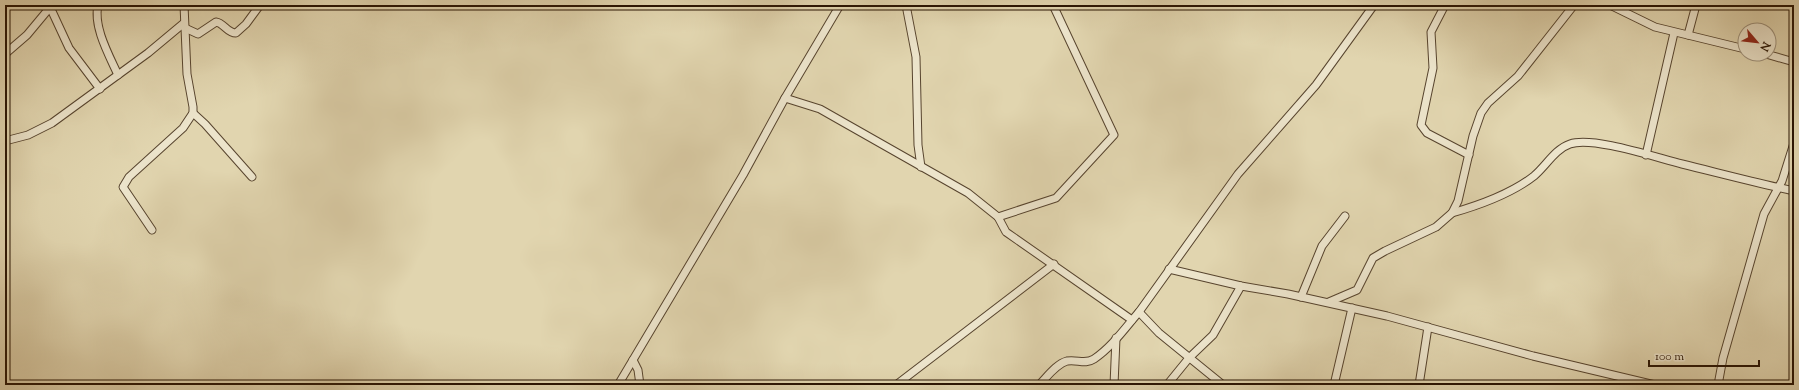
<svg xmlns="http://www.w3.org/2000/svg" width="1799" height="390" viewBox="0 0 1799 390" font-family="'Sorts Mill Goudy',serif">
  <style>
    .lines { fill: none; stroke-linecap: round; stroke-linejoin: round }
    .minor-casing { stroke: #57442e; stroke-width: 9 }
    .minor { stroke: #ece4cb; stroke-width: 7 }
  </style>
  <rect width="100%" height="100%" fill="#e1d5af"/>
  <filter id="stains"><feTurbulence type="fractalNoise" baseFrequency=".005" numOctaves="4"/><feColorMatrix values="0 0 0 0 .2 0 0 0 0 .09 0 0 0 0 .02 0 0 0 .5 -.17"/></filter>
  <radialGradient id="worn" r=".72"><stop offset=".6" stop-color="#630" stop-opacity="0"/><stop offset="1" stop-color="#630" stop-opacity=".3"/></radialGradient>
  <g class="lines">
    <g class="minor-casing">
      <g id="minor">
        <path d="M98,5C93,27 109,55 118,75"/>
        <polyline points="906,5 916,57 918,145 921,167"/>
        <polyline points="1445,5 1431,32 1433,68 1421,125 1427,133 1469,155"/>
        <polyline points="1610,5 1655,27 1745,49"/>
        <polyline points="50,7 69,48 100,89"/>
        <path d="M185,28L198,34L216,22C224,23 227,33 236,33L246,24L260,5"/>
        <polyline points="1688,35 1696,5"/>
        <polyline points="5,54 27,35 52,5"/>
        <polyline points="1766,54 1794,62"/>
        <polyline points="785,98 820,109 968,193 998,217 1006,232 1132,320"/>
        <polyline points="193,113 205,124 252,177"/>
        <polyline points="5,141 28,135 52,123 148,53 184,23"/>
        <polyline points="1646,155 1674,33"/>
        <path d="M1452,213C1480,205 1511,194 1534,176C1546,166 1555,149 1570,144C1593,136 1657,158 1682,164C1719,173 1757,183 1794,191"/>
        <polyline points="998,217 1056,198 1114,135 1053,5"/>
        <polyline points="152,230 123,187 129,177 183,128 193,113 193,107 187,74 184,5"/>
        <polyline points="1169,269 1241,286 1288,294 1387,316 1533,356 1655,385"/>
        <polyline points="1301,297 1322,246 1345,216"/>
        <polyline points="1329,302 1357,290 1373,258 1385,251 1436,227 1452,213 1458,201 1473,136 1481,113 1488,103 1518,76 1574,5"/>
        <polyline points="1139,312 1159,333 1223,385"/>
        <polyline points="633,360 638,370 640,385"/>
        <polyline points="618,385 743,175 785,98 840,5"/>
        <polyline points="896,385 1054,264"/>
        <path d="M1039,385C1047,377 1056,364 1067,361C1077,359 1085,365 1094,359C1112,347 1125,328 1139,312L1238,174L1316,85L1374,5"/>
        <polyline points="1114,385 1116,338"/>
        <polyline points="1167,385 1189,358 1213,335 1241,286"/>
        <polyline points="1334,385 1352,308"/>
        <polyline points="1419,385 1428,327"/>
        <polyline points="1718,385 1723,358 1764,214 1782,181 1794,143"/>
      </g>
    </g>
    <use href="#minor" class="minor"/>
  </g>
  <rect width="1799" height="390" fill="none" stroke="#e1d5af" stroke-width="20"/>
  <rect x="6" y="6" width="1787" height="378" fill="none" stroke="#291403" stroke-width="2"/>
  <rect x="10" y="10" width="1779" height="370" fill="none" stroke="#291403"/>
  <g transform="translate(1757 42) rotate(118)"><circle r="19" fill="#ece4cb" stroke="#9e917b"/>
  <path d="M0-3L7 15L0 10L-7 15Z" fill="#8f2418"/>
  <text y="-6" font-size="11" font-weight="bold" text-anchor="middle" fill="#291403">N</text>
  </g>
  <path d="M1649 360v6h110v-6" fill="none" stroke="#291403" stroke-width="2"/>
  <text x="1655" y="360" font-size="12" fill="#291403" stroke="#ece4cb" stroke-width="3" paint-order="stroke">100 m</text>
  <rect width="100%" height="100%" filter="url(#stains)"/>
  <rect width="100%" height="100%" fill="url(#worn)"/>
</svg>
